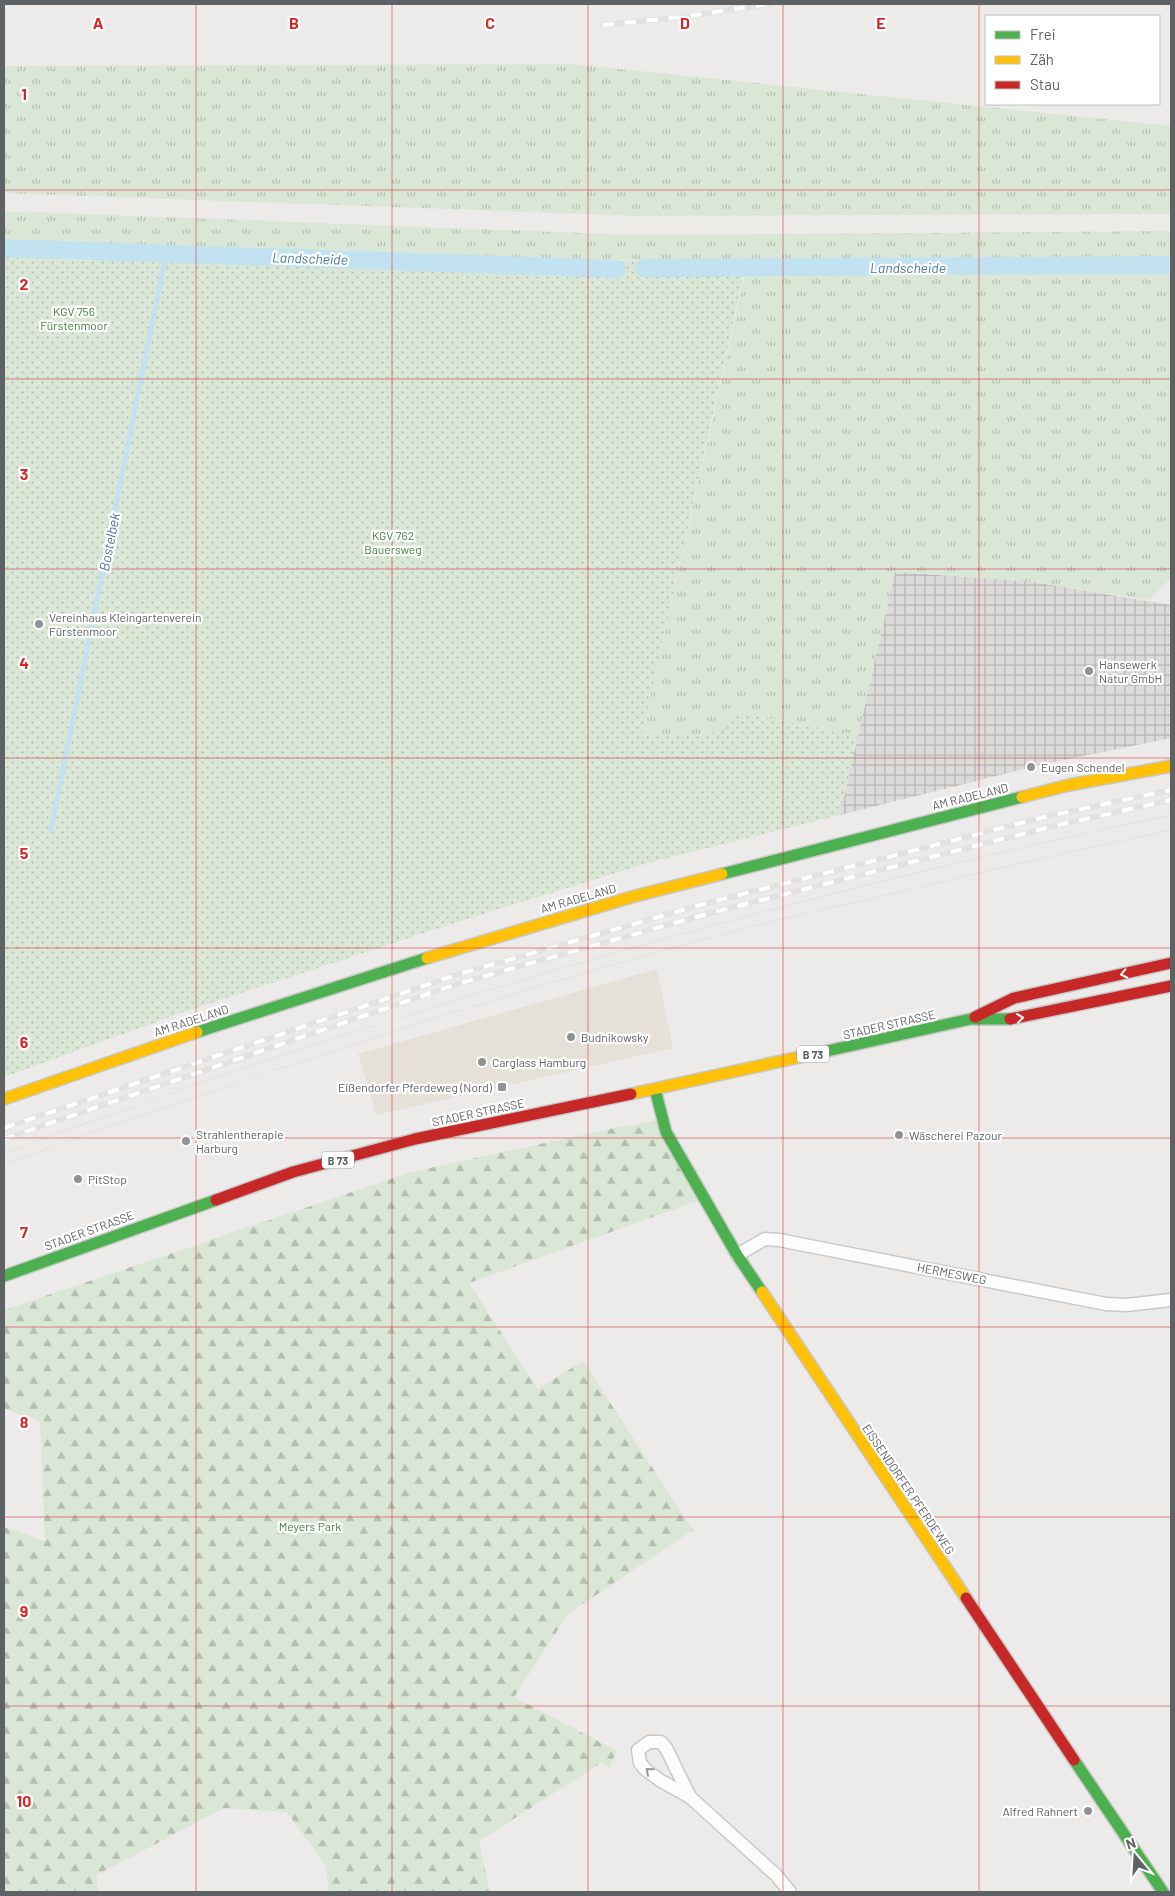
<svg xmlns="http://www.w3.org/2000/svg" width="1175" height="1896" viewBox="0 0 1175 1896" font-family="Barlow,sans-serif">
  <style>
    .commercial { fill: #e5e1d8 }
    .industrial { fill: url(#industrial-grid) }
    .grass { fill: url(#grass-tufts) }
    .forest { fill: url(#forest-firs) }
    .garden { fill: url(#garden-dots) }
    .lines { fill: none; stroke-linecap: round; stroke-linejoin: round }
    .stream { stroke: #c3e2f1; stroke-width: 5 }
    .canal { stroke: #c3e2f1; stroke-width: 18 }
    .street-casing { stroke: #c8c8c8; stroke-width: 15 }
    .fast-casing { stroke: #c7c8c8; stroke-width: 14 }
    .slow-casing { stroke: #c7c8c8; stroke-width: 14 }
    .jam-casing { stroke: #c7c8c8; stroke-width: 14 }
    .street { stroke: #fcfcfc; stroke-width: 12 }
    .fast { stroke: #4caf50; stroke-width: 11 }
    .slow { stroke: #ffc107; stroke-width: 11 }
    .jam { stroke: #c62828; stroke-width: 11 }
    .tram { stroke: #e3e2e2; stroke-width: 1 }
    .rail-casing { stroke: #e3e2e2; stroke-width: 5.5 }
    .rail { stroke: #fff; stroke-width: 4; stroke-dasharray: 11; stroke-linecap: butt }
    .oneway { stroke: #f6fbf6 }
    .oneway2 { stroke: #96989a }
    .grid { fill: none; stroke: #d62828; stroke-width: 1; stroke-opacity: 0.55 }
    .poi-dot { fill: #919293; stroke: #fff; stroke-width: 2 }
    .labels { text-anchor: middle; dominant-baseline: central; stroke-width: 4.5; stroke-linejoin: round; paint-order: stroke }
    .shield { fill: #fff; stroke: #8f9193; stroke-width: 1 }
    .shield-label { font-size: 11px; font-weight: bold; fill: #5f6265 }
    .park-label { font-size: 12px; fill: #448241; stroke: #fff }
    .poi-label { font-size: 12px; fill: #5f6265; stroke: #fff; text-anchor: start }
    .street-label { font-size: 12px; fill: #5f6265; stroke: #fff }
    .water-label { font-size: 14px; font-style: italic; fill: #4c7b9d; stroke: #fff }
    .grid-label { font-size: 16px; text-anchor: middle; font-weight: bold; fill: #d62828; stroke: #fff; stroke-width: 4.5; stroke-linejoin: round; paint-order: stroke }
  </style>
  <defs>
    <pattern id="industrial-grid" width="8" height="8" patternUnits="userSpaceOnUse" patternTransform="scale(1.25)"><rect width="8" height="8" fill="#dddbd9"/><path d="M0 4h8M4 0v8" fill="none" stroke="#b6b5b4"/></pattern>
    <pattern id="grass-tufts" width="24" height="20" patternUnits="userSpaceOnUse" patternTransform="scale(1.25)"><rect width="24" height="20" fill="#dae7d6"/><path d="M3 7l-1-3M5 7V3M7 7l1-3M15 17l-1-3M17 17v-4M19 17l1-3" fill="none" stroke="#b4bfb1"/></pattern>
    <pattern id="forest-firs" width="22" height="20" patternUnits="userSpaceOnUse" patternTransform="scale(1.25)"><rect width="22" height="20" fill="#dae7d6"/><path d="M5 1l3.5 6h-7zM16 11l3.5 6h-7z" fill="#b4bfb1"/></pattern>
    <pattern id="garden-dots" width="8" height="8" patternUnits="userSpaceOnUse" patternTransform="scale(1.25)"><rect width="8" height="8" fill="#dae7d6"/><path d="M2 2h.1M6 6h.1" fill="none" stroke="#b4bfb1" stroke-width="1.8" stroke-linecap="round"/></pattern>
  </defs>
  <rect width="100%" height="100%" fill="#edebe9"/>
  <polygon class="commercial" points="657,969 673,1048 376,1115 358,1054"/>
  <polygon class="industrial" points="895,572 1027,581 1171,605 1171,738 1044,764 840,815"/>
  <g class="grass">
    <polygon points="572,64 1171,126 1171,214 638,216 4,193 4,66"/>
    <polygon points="4,211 636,235 1171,231 1171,256 746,264 4,242"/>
    <polygon points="1171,270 1171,578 1149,600 1027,581 895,572 858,735 736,712 726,731 695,735 642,734 745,274"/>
  </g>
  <polygon class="forest" points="662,1120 703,1199 469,1283 538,1389 583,1361 693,1530 569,1613 514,1697 617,1751 609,1768 601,1763 479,1841 490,1892 329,1892 326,1866 287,1812 224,1808 97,1875 98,1892 4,1892 4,1527 45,1541 40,1421 4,1409 4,1310 411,1172 619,1127"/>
  <polygon class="garden" points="4,246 746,264 642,734 695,735 725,731 736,712 858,735 840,815 652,862 470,918 178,1014 4,1077"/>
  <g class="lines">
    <polyline class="stream" points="51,830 166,254"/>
    <g class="canal">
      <polyline points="4,248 617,269"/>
      <polyline points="644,268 1171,265"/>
    </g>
    <g class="street-casing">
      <g id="street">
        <polyline points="737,1255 765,1239 779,1240 1106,1304 1126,1305 1171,1300"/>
        <polyline points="690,1797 666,1748 661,1742 649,1742 638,1750 640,1763 646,1770 661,1781 690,1797 776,1875 790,1892"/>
      </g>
    </g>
    <g class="fast-casing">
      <g id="fast">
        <polyline points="722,874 1022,797"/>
        <polyline points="197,1032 427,958"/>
        <polyline points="818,1053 971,1019 1010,1019"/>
        <polyline points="655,1089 666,1132 737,1255 762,1292"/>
        <polyline points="4,1276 216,1200"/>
        <polyline points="1074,1760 1163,1892"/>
      </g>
    </g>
    <g class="slow-casing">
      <g id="slow">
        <polyline points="1022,797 1069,785 1171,766"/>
        <polyline points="427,958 635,896 722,874"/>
        <polyline points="631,1094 818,1053"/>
        <polyline points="4,1099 197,1032"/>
        <polyline points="762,1292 966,1598"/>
      </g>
    </g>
    <g class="jam-casing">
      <g id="jam">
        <polyline points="975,1017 1014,998 1171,963"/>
        <polyline points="1010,1019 1171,986"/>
        <polyline points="216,1200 293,1172 415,1139 631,1094"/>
        <polyline points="966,1598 1074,1760"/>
      </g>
    </g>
    <use href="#street" class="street"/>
    <use href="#fast" class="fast"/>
    <use href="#slow" class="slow"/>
    <use href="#jam" class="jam"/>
    <g class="tram">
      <path d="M4,1153C384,1013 774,898 1171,815"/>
      <path d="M4,1164C243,1078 485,998 731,932C778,919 826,909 874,898C973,874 1072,851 1171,830"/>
    </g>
    <g class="rail-casing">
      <g id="rail">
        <polyline points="603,25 682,17 769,4"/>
        <polyline points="4,1128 456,975 700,905 1049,816 1171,790"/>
        <polyline points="4,1139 457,984 703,915 1050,827 1171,800"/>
      </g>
    </g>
    <use href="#rail" class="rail"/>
  </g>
  <defs><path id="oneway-chevron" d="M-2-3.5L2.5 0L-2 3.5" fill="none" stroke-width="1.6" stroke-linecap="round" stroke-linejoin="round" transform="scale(1.25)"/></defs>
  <g class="oneway">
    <use href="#oneway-chevron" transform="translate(1124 974) rotate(168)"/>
    <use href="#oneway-chevron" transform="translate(1020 1018) rotate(-7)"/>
  </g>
  <use class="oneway2" href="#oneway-chevron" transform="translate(649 1771) rotate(-139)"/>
  <path class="grid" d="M196,4V1892M392,4V1892M588,4V1892M783,4V1892M979,4V1892M4,190H1171M4,379H1171M4,569H1171M4,758H1171M4,948H1171M4,1138H1171M4,1327H1171M4,1517H1171M4,1706H1171"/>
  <g class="poi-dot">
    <circle cx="39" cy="624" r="5"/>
    <circle cx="1089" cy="671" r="5"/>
    <circle cx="1031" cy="767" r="5"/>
    <circle cx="571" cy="1037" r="5"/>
    <circle cx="482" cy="1062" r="5"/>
    <rect x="497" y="1082" width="10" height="10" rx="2.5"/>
    <circle cx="899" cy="1135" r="5"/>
    <circle cx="186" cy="1141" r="5"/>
    <circle cx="78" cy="1179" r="5"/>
    <circle cx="1088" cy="1811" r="5"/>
  </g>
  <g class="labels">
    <g class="shield">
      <rect x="797" y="1045.5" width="32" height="17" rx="4"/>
      <rect x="322" y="1151.5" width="32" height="17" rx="4"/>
    </g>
    <g class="shield-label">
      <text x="813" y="1054">B 73</text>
      <text x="338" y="1160">B 73</text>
    </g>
    <g class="park-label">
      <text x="74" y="311">KGV 756<tspan x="74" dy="14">Fürstenmoor</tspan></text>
      <text x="393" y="535">KGV 762<tspan x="393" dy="14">Bauersweg</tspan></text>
      <text x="310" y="1526">Meyers Park</text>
    </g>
    <g class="poi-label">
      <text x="49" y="617">Vereinhaus Kleingartenverein<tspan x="49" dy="14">Fürstenmoor</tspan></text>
      <text x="1099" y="664">Hansewerk<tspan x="1099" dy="14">Natur GmbH</tspan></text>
      <text x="1041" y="767">Eugen Schendel</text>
      <text x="581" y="1037">Budnikowsky</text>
      <text x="492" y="1062">Carglass Hamburg</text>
      <text x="492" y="1087" text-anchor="end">Eißendorfer Pferdeweg (Nord)</text>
      <text x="196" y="1134">Strahlentherapie<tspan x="196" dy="14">Harburg</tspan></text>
      <text x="909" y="1135">Wäscherei Pazour</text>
      <text x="88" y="1179">PitStop</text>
      <text x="1078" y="1811" text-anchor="end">Alfred Rahnert</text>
    </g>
    <g class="street-label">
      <text transform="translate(970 796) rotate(-14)">AM RADELAND</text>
      <text transform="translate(578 898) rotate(-16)">AM RADELAND</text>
      <text transform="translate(191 1020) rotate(-18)">AM RADELAND</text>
      <text transform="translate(889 1024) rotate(-13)">STADER STRASSE</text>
      <text transform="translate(478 1112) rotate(-12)">STADER STRASSE</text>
      <text transform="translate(89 1230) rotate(-20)">STADER STRASSE</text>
      <text transform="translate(952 1273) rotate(11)">HERMESWEG</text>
      <text transform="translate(909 1489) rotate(56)">EISSENDORFER PFERDEWEG</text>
    </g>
    <g class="water-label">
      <text transform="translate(310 258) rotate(2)">Landscheide</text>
      <text x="908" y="267">Landscheide</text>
      <text transform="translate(109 542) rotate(-79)">Bostelbek</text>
    </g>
  </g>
  <g class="grid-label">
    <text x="98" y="29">A</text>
    <text x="294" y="29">B</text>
    <text x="490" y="29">C</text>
    <text x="685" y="29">D</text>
    <text x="881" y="29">E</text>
    <text x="24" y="100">1</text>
    <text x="24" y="290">2</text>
    <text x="24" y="480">3</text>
    <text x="24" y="669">4</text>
    <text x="24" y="859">5</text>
    <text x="24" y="1048">6</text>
    <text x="24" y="1238">7</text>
    <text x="24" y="1428">8</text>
    <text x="24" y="1617">9</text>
    <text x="24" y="1807">10</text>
  </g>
  <rect width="1175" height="1896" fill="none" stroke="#5f6265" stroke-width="10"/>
  <rect x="985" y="15" width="175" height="90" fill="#ffffff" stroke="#bfc0c1"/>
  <rect x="995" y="31" width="25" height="8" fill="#4caf50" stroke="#bfc0c1"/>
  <text x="1030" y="40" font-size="15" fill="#5f6265">Frei</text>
  <rect x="995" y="56" width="25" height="8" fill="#ffc107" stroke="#bfc0c1"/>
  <text x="1030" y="65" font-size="15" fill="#5f6265">Zäh</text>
  <rect x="995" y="81" width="25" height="8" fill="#c62828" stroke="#bfc0c1"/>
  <text x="1030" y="90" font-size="15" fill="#5f6265">Stau</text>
  <g transform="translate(1135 1856) rotate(342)" stroke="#ffffff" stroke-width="4" paint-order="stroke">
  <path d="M0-4L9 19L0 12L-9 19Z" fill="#5f6265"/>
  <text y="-8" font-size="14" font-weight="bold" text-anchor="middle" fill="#5f6265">N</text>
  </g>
</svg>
